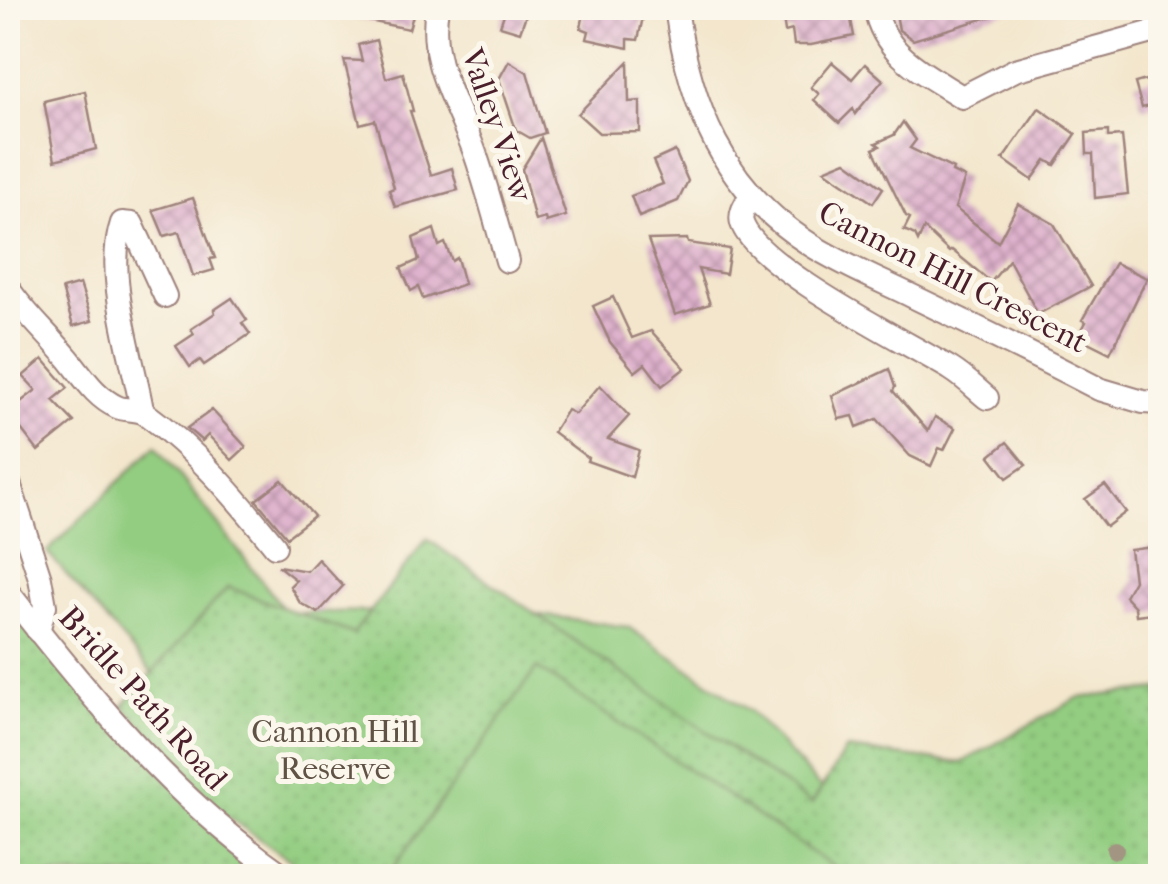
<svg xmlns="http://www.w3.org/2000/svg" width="1168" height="884" viewBox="0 0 1168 884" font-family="'IM FELL French Canon',serif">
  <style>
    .grass { fill: #93cd81; stroke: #6e7656; stroke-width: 2.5 }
    .park { fill: url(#park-dots); stroke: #6e7656; stroke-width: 2.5 }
    .building { fill: url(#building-cross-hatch) }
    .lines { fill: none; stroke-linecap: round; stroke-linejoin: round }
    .minor-casing { stroke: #9e827c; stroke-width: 26 }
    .minor { stroke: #fff; stroke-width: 22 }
    .tree { fill: #a29582 }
    .labels { text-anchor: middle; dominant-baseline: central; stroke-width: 10; stroke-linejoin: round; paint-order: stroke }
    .street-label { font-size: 32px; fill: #4a1f2b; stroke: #fbf7ec }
    .park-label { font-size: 32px; fill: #605345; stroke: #fbf7ec }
  </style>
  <defs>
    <pattern id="park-dots" width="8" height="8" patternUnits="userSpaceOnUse" patternTransform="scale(2.5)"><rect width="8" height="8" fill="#93cd81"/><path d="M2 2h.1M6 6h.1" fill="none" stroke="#80b070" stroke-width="1.8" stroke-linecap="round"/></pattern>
    <pattern id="building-cross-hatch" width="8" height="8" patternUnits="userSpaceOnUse" patternTransform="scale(2.5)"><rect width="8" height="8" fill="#dfb3cd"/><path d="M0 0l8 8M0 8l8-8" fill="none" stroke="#b791a7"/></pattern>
  </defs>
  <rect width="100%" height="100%" fill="#fbf7ec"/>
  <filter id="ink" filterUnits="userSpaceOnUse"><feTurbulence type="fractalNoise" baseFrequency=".01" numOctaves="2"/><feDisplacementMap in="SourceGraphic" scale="20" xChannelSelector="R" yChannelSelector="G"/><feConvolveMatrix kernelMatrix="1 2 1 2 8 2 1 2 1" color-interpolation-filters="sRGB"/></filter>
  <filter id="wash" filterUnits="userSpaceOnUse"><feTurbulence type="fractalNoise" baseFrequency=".0048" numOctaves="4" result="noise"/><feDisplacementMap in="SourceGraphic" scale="40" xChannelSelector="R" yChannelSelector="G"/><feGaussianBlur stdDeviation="2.25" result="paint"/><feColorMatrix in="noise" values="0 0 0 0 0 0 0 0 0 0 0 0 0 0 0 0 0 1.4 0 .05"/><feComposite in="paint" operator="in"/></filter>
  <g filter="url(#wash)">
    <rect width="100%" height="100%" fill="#f3e6cc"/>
    <polygon class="grass" points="156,445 283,608 295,613 371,611 427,539 534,614 628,627 750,711 822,789 846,749 961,763 1078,698 1160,689 1160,876 313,876 123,706 152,673 47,552"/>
    <g class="park">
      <polygon points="427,539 812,804 846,749 961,763 1078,698 1160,689 1160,876 847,876 537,668 387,876 313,876 219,811 123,706 228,587 353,634"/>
      <polygon points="8,598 271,876 8,876"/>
    </g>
    <g id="blocks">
      <g class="building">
        <polygon points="345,8 415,8 409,29 344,16"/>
        <polygon points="506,8 527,12 520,32 500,26"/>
        <polygon points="576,8 645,8 638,40 628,39 628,48 587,39 589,31 581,28 583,18"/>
        <polygon points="800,8 827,8 829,18 850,14 854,36 811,45 794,45 792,30 785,32 782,11"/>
        <polygon points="895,8 1005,8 1006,12 913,40 899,30"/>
        <polygon points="376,40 386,78 403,73 413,111 410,111 431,175 452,168 458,190 395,207 389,190 394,188 375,120 360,124 344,60 362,61 358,45"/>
        <polygon points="509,61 527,72 545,133 530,138 516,130 499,79"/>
        <polygon points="628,62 629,102 640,101 640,132 599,133 578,114"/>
        <polygon points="832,62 852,79 865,64 883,80 855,114 853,109 839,123 814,100 819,94 811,87"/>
        <polygon points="1160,76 1160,103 1142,108 1135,83"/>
        <polygon points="85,91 96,149 55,160 44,101"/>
        <polygon points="1039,108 1076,134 1055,165 1046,160 1032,180 1003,159"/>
        <polygon points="903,122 916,140 910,148 953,169 952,172 965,178 955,208 998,242 1018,204 1054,224 1091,286 1038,314 1009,260 991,282 952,250 949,252 924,228 918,241 915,235 904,230 910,218 906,216 873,149 880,146 876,143 894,135"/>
        <polygon points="1108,131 1108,137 1122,136 1128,194 1095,198 1093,154 1087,154 1086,133"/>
        <polygon points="541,138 566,216 546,222 545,218 535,221 522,169"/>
        <polygon points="675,151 688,181 678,201 639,217 631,196 663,184 653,161"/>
        <polygon points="846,161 883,188 873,203 824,170"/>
        <polygon points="193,198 215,258 210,259 214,270 193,276 179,232 164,236 153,210"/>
        <polygon points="434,229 439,246 445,243 452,261 457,258 464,284 423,299 418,287 411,291 401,268 419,260 413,238"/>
        <polygon points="687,239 688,243 730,249 726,274 698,269 710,304 675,315 648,240"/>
        <polygon points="1115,263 1147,278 1110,353 1078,337 1086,322 1082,320"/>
        <polygon points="80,284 92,321 73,326 62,289"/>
        <polygon points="613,297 632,338 651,331 685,368 662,386 645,364 635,372 610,342 593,306"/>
        <polygon points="232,298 247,320 242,323 250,334 204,365 200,360 190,367 176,346 194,334 191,329 215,313 214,310"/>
        <polygon points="43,359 68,388 53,400 74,422 38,451 8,412 36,390 23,376"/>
        <polygon points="889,369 895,387 893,391 928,431 935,417 955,428 944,450 939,448 931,466 910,456 877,419 857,427 853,416 839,419 832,396"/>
        <polygon points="600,385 629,416 608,439 639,450 632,477 587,461 588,458 553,432 567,410 575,414"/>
        <polygon points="212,410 246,447 232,460 208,435 202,441 187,428"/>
        <polygon points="1007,442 1026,465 1007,478 990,456"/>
        <polygon points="282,480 314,516 287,537 256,500"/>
        <polygon points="1105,485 1126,512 1106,527 1085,499"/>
        <polygon points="1160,546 1160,612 1136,615 1135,607 1125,596 1134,580 1130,550"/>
        <polygon points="318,559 343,586 318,613 300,603 290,586 296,580 278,566 307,571"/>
      </g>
    </g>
  </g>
  <g filter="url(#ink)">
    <use href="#blocks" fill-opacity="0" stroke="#9e827c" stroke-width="2.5"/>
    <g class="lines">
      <g class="minor-casing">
        <g id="minor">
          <path d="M437,8C427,63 459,106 476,156C488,191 497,226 507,261"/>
          <path d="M676,8C690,107 723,189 811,245C843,265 879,280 914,297C976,327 1038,357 1099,389L1143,402L1160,403"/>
          <path d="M875,8C884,55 924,73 962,97L1015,70L1160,30"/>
          <path d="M751,195C746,204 739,213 742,223C757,268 907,342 951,369C964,377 975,388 987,398"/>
          <path d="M8,288C25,314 48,334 68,358C83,376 95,397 117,407C126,411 137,408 146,414C196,450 237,499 275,546"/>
          <path d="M142,410C133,357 104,275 122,223L132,224L165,296"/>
          <polyline points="8,480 40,578 45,606 38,631"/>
          <path d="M8,592C90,697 174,800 284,876"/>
        </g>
      </g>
      <use href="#minor" class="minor"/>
    </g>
    <circle class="tree" cx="1115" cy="850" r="9"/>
  </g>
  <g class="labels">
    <g class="street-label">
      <text transform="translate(497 125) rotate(71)">Valley View</text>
      <text transform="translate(953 277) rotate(27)">Cannon Hill Crescent</text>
      <text transform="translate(143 698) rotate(48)">Bridle Path Road</text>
    </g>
    <g class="park-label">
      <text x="335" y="731">Cannon Hill<tspan x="335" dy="37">Reserve</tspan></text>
    </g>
  </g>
  <rect width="1168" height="884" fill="none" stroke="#fbf7ec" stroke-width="40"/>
</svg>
